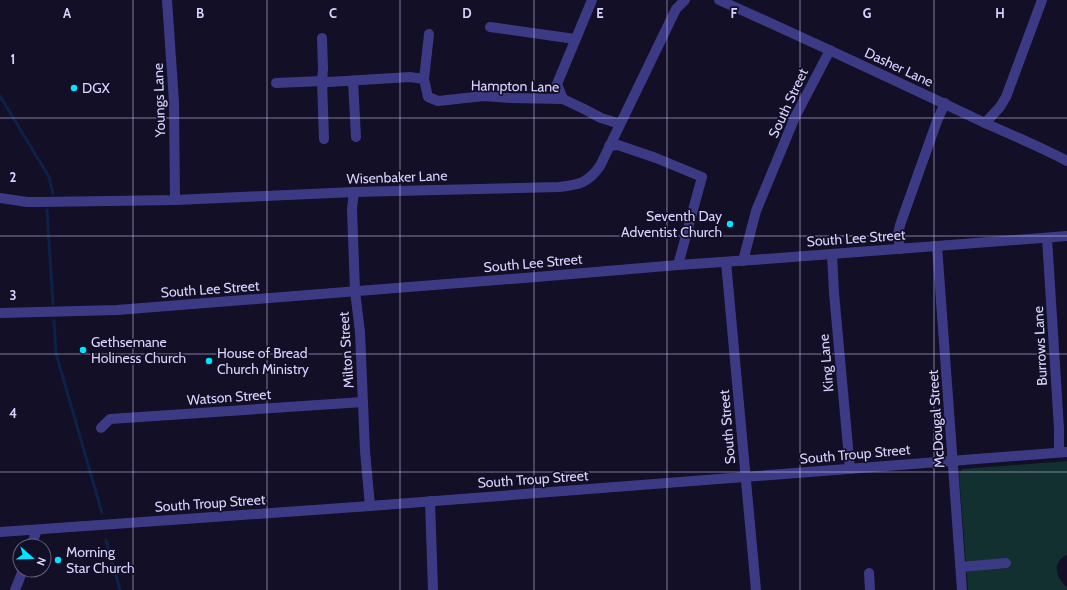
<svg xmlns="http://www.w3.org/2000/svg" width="1067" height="590" viewBox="0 0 1067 590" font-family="Cabin,sans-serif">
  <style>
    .green { fill: #12302f }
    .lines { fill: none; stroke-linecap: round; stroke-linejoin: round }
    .stream { stroke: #0c2248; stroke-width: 3 }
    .minor { stroke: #3d3a85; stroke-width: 10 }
    .tertiary { stroke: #3d3a85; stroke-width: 10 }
    .grid { fill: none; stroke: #d9d4ff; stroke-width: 1; stroke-opacity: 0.55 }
    .poi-dot { fill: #00e5ff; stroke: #130f26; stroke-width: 1.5 }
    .labels { text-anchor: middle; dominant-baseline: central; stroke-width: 3.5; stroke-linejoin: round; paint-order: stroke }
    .street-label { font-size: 14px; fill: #d9d4ff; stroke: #130f26 }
    .poi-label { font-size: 14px; fill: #d9d4ff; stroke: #130f26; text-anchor: start }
    .grid-label { font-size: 13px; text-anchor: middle; font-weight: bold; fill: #d9d4ff; stroke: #130f26; stroke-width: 3.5; stroke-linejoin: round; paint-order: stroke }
  </style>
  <rect width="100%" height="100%" fill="#130f26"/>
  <path class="green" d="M1067,461V555C1051,562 1056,578 1067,587V590H968L959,474L962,469Z"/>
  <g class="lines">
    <g class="stream">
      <polyline points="0,96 49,177 53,194"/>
      <polyline points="47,210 53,304"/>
      <polyline points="54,321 56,353 102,513"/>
      <polyline points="106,540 120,590"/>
    </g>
    <g class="minor">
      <polyline points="167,0 174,102 175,200"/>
      <path d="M719,0C809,40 898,82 987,124C1014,136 1041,147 1067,161"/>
      <polyline points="490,27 575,39"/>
      <polyline points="429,34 424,79 428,97 438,101 484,96 510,98 563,99 584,109 601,118 620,124"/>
      <polyline points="322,38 323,69 322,81 324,139"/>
      <polyline points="353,81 356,137"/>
      <polyline points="276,83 322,81 328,82 410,77 424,79"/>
      <polyline points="563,99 557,84 592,0"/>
      <polyline points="985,123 1000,107 1006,97 1042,0"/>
      <polyline points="609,146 618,145 656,158 702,177 678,265"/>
      <polyline points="354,192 352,209 355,291 360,332 365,451 370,506"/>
      <path d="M0,198L27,202H40L175,200L354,192L559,187C579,185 588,183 600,166L676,9L685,0"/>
      <polyline points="1047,238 1059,429 1059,452"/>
      <polyline points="937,246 962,590"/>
      <polyline points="900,249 898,234 900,225 937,121 945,103"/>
      <polyline points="832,254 834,293 850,469"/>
      <polyline points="743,261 756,211 795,117 830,50"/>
      <polyline points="726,262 756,590"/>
      <polyline points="101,428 110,419 363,402"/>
      <polyline points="430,501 433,590"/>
      <polyline points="0,532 370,506 1067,452"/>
      <polyline points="31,546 37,530"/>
      <polyline points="961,567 1006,563"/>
      <polyline points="869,573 870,590"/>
      <polyline points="15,590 23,570"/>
    </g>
    <polyline class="tertiary" points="0,313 117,310 536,277 678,265 766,259 1067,236"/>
  </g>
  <path class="grid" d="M133,0V590M267,0V590M400,0V590M534,0V590M667,0V590M800,0V590M934,0V590M0,118H1067M0,236H1067M0,354H1067M0,472H1067"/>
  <g class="poi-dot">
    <circle cx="74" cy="88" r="4"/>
    <circle cx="730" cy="224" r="4"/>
    <circle cx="83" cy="350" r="4"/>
    <circle cx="209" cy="361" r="4"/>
    <circle cx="58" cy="560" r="4"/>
  </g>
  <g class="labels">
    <g class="street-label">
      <text transform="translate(899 67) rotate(25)">Dasher Lane</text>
      <text transform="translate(515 86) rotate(1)">Hampton Lane</text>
      <text transform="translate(159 100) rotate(-92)">Youngs Lane</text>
      <text transform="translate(788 103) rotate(-65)">South Street</text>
      <text transform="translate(397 177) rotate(-2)">Wisenbaker Lane</text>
      <text transform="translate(856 238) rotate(-4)">South Lee Street</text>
      <text transform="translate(533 263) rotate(-5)">South Lee Street</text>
      <text transform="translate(210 289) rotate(-4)">South Lee Street</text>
      <text transform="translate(1040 346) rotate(-93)">Burrows Lane</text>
      <text transform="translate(346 350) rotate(-94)">Milton Street</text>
      <text transform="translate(826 363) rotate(-95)">King Lane</text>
      <text transform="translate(229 397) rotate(-4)">Watson Street</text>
      <text transform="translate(936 419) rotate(-94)">McDougal Street</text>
      <text transform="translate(727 427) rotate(-95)">South Street</text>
      <text transform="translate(855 454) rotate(-5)">South Troup Street</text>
      <text transform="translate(533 479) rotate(-4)">South Troup Street</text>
      <text transform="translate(210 503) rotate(-4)">South Troup Street</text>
    </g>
    <g class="poi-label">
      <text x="82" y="88">DGX</text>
      <text x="722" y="216" text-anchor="end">Seventh Day<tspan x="722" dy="16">Adventist Church</tspan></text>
      <text x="91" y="342">Gethsemane<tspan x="91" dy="16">Holiness Church</tspan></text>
      <text x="217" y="353">House of Bread<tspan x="217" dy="16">Church Ministry</tspan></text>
      <text x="66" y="552">Morning<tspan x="66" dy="16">Star Church</tspan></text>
    </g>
  </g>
  <g class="grid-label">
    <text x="67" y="18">A</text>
    <text x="200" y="18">B</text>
    <text x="333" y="18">C</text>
    <text x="467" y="18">D</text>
    <text x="600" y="18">E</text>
    <text x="734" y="18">F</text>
    <text x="867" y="18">G</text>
    <text x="1000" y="18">H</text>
    <text x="13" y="64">1</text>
    <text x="13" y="182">2</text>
    <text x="13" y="300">3</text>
    <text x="13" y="418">4</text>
  </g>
  <g transform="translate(32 558) rotate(110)"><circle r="19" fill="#130f26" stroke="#625e7d"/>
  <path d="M0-3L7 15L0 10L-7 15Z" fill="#00e5ff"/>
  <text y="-6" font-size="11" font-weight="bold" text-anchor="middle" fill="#d9d4ff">N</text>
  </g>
</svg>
